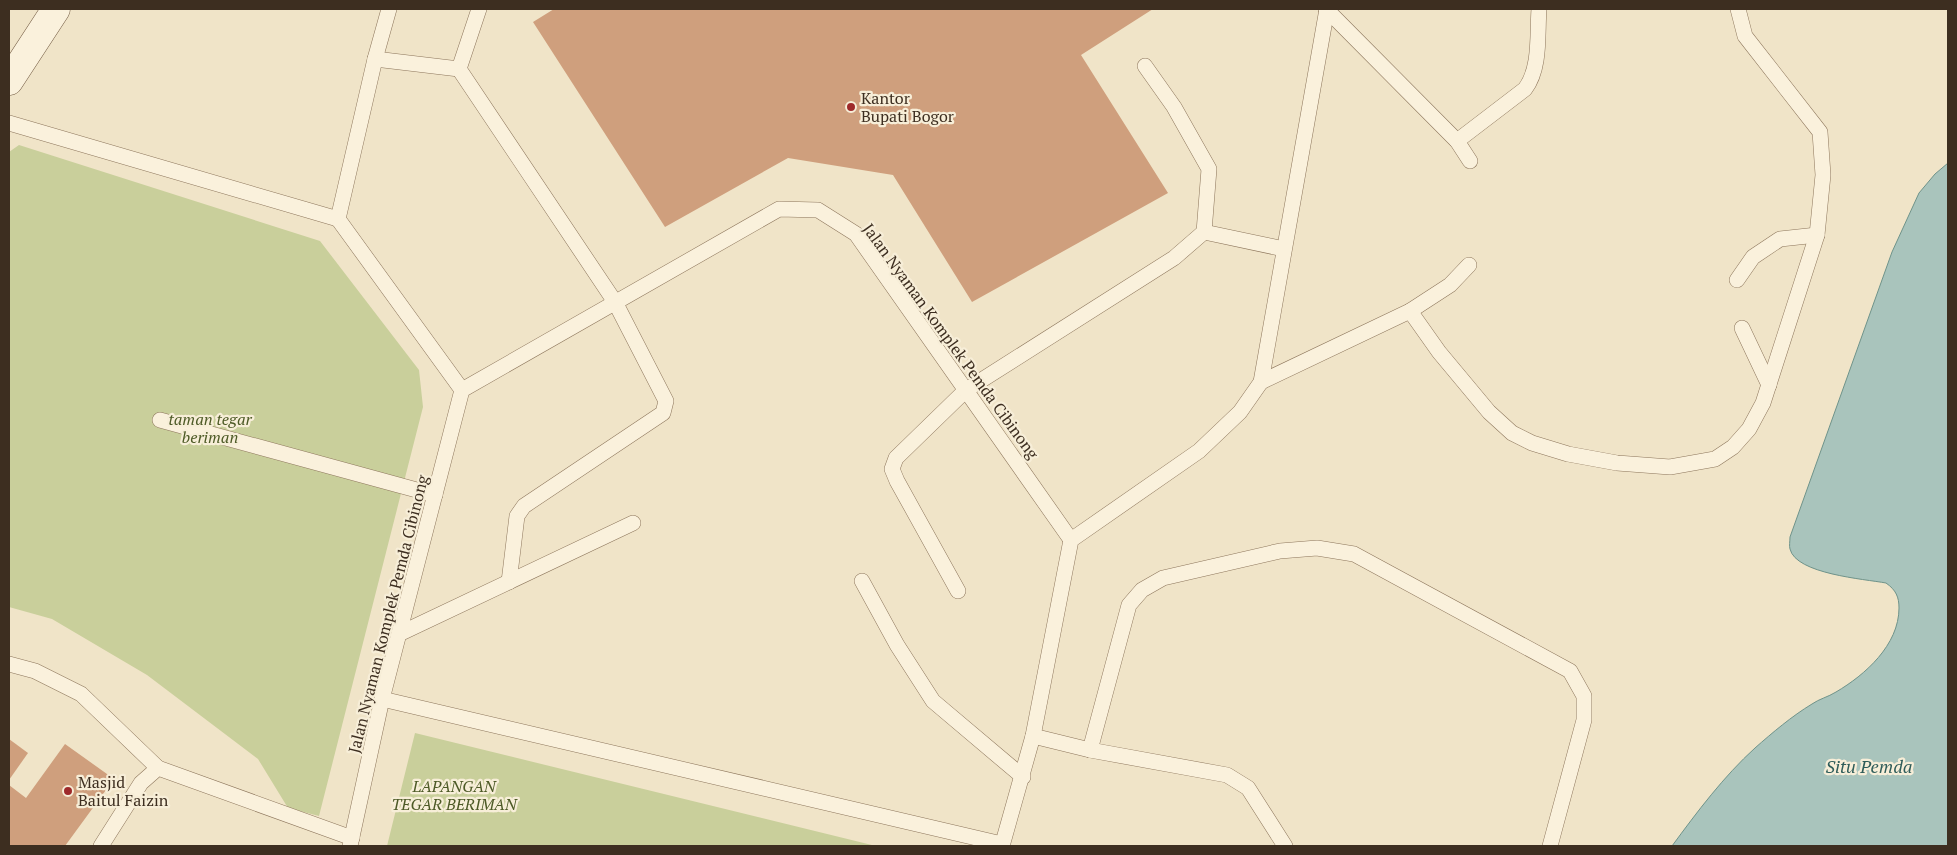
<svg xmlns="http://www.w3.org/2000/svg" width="1957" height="855" viewBox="0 0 1957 855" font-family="'PT Serif',serif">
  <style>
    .green { fill: #c9cf9b }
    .water { fill: #a9c4bc; stroke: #6f938a }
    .building { fill: #cf9f7d }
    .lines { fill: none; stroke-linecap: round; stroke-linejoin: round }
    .lane-casing { stroke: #8d765c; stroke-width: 16 }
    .secondary-casing { stroke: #6f573f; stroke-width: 29 }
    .lane { stroke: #faf1dc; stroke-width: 15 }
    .secondary { stroke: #faf1dc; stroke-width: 28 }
    .poi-dot { fill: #9e2a2b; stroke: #f7eed8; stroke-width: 2 }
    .labels { text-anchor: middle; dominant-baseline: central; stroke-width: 4.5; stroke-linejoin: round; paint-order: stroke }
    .poi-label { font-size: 16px; fill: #3d2e20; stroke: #f7eed8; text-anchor: start }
    .street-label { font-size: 16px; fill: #3d2e20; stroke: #f7eed8 }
    .park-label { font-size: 16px; font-style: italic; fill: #4d5a26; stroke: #f7eed8 }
    .water-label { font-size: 18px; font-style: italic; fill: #2f5d5a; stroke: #f7eed8 }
  </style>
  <rect width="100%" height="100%" fill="#f0e4c8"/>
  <g class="green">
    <polygon points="19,145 320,241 419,370 423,407 319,816 288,808 258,759 147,675 52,619 9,607 9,152"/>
    <polygon points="415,733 876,846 877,846 387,846"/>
  </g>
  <path class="water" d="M1948,163V846H1672C1697,812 1724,776 1755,748C1772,733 1792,716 1812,704C1819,699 1828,697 1836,692C1865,675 1899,645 1899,608C1899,597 1896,590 1886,583C1864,579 1796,574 1790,549C1789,546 1790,541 1790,537L1892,252L1919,193L1935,174Z"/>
  <g class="building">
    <polygon points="554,9 1153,9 1081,55 1168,193 972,302 893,175 788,158 665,227 533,22"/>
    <polygon points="9,739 28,753 9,780"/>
    <polygon points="65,744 114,779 65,846 9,846 9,785 26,798"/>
  </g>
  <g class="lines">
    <g class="lane-casing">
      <g id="lane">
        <polyline points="389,9 375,59 338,219 462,390"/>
        <polyline points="479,9 459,69 615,302 666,401 663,413 524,506 517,516 509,582"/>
        <polyline points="1326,9 1457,141 1470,161"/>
        <polyline points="375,59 459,69"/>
        <polyline points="9,123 338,219"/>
        <path d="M1457,141L1525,89C1541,68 1537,34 1539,9"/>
        <polyline points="1204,232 1284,249"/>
        <polyline points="1737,280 1753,257 1780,239 1817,235"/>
        <polyline points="1410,311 1439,352 1489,412 1512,433 1532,443 1568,454 1617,463 1670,467 1715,459 1733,447 1749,429 1763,403 1817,235 1823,175 1820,132 1745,36 1738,9"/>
        <polyline points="1742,328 1769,385"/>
        <polyline points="1261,382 1410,311 1450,285 1469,265"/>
        <polyline points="160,420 435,495"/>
        <polyline points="862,581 897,645 933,701 1023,777"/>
        <polyline points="958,591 897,481 892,469 896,458 966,390 1174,258 1204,232 1209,169 1174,107 1145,66"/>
        <polyline points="399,634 633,523"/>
        <polyline points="9,664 35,671 81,694 158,768"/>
        <polyline points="382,699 1002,844"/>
        <polyline points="1033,736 1090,750 1227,775 1248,788 1285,846"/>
        <polyline points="1090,750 1129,605 1142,590 1163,578 1280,551 1317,548 1354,554 1570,671 1584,696 1584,720 1550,846"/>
        <polyline points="101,846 141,783 158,768 352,838"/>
        <polyline points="350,846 382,699 462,390 779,209 818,210 856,234 1071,540"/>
        <polyline points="1002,846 1033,736 1071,540 1199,451 1240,412 1261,382 1327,9"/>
      </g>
    </g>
    <g class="secondary-casing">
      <polyline id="secondary" points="9,81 56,9"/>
    </g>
    <use href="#lane" class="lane"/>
    <use href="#secondary" class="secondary"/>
  </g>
  <g class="poi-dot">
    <circle cx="851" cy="107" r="5"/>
    <circle cx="68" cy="791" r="5"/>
  </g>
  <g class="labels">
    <g class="poi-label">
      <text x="861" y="98">Kantor<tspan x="861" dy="18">Bupati Bogor</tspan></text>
      <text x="78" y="782">Masjid<tspan x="78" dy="18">Baitul Faizin</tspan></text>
    </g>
    <g class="street-label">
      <text transform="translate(951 341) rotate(54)">Jalan Nyaman Komplek Pemda Cibinong</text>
      <text transform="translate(388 614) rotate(-76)">Jalan Nyaman Komplek Pemda Cibinong</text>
    </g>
    <g class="park-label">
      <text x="210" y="419">taman tegar<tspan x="210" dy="18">beriman</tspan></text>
      <text x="454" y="786">LAPANGAN<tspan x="454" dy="18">TEGAR BERIMAN</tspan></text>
    </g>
    <g class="water-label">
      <text x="1869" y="766">Situ Pemda</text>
    </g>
  </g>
  <rect width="1957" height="855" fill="none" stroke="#3d2e20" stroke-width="20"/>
</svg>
